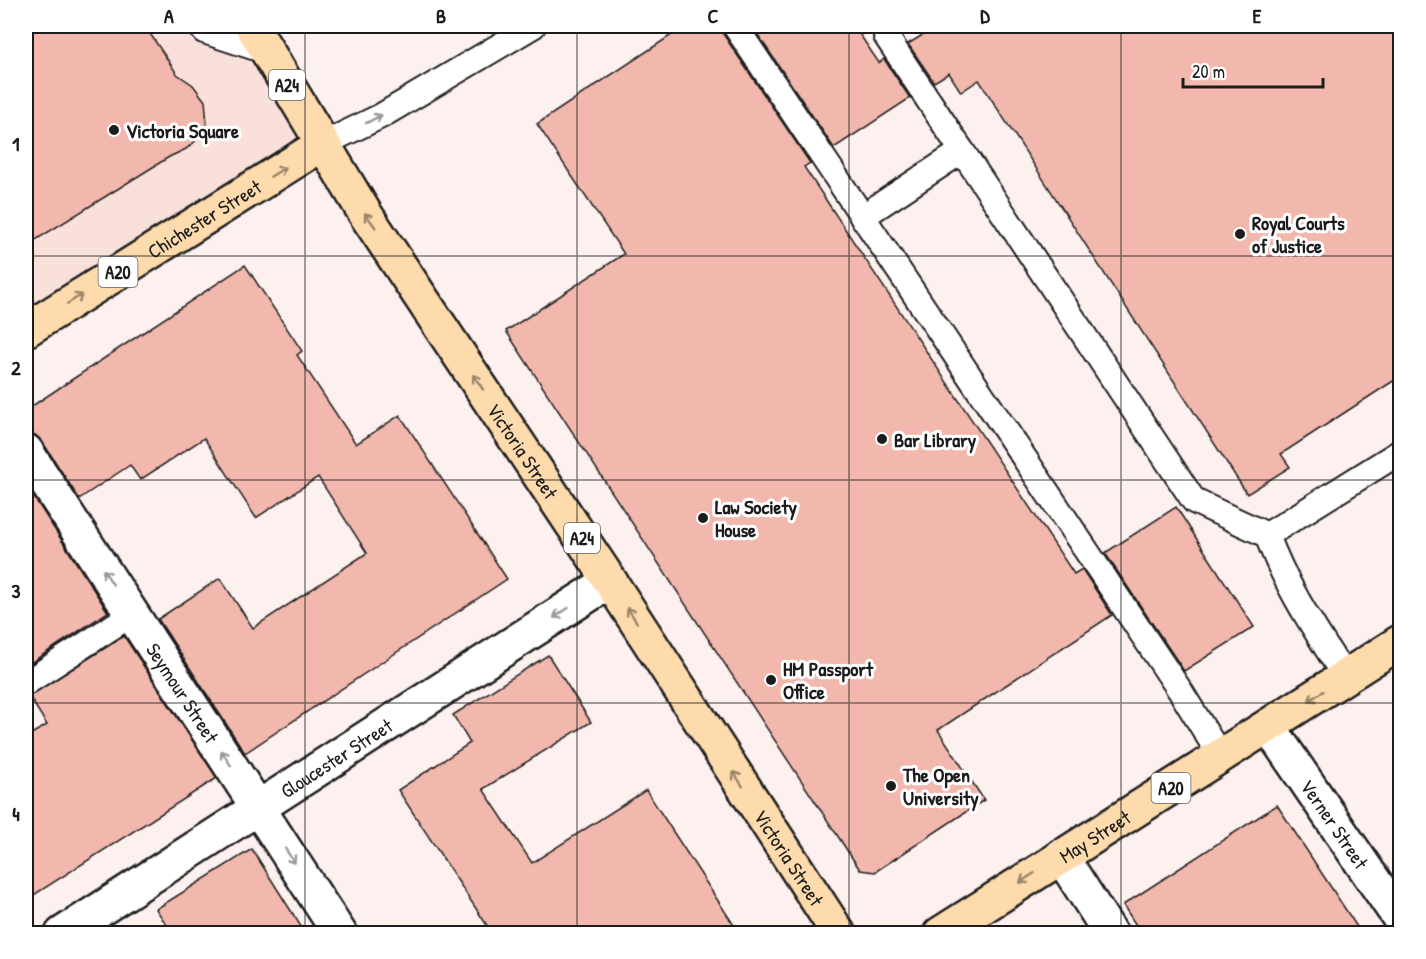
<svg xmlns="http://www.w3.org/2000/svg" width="1426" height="959" viewBox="0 0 1426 959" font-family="'Patrick Hand',sans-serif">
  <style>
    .built { fill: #f9e0db }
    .building { fill: #f2b8ad; stroke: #1c1c1c; stroke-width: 1.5 }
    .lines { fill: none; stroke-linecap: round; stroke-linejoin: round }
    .service-casing { stroke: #1c1c1c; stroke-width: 28 }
    .minor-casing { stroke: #1c1c1c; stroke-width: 38 }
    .primary-casing { stroke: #1c1c1c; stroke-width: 38 }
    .service { stroke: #fff; stroke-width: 24 }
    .minor { stroke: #fff; stroke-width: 33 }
    .primary { stroke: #fedbac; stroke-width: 33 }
    .oneway { stroke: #999 }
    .oneway2 { stroke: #98856b }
    .grid { fill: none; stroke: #1c1c1c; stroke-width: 1.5; stroke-opacity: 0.55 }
    .poi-dot { fill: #1c1c1c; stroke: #fff; stroke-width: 2 }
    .labels { text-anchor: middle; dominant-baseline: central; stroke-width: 6; stroke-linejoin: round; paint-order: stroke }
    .shield { fill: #fff; stroke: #606060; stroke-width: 1.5 }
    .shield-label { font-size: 18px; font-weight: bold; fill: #1c1c1c }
    .poi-label { font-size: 20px; font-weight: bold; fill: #1c1c1c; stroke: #fff; text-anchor: start }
    .street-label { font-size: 20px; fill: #1c1c1c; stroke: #fff }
    .neatline { fill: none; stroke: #1c1c1c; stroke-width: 2 }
    .grid-label { font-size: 20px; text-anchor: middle; font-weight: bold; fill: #1c1c1c }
  </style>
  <rect width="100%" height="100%" fill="#fcf1ef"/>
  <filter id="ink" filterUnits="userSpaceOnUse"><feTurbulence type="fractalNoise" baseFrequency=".0167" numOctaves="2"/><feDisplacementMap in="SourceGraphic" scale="12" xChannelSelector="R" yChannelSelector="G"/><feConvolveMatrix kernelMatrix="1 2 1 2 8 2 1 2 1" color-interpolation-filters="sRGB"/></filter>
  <g filter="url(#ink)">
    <polygon class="built" points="26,26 244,26 321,145 26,334"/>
    <g class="building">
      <polygon points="26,26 145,26 177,74 193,85 205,101 207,123 199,138 186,149 169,157 26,246"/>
      <polygon points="685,26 721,26 723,34 810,163 804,167 1074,574 1082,569 1112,615 938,730 984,800 875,872 860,870 506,331 624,254 537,124"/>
      <polygon points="752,26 854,26 879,63 884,59 910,98 834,148"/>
      <polygon points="937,26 1401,26 1401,376 1281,454 1290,467 1247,494 979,80 961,92 949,73 934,82 908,44"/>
      <polygon points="245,265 302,351 297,355 356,444 400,415 507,579 245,753 158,619 220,578 253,628 367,553 318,477 256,518 204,438 140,480 130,465 79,499 42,441 35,435 26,432 26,410"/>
      <polygon points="26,485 108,612 26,666"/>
      <polygon points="1176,507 1254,627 1184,671 1105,553"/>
      <polygon points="124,636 217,778 26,900 26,737 47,725 29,696"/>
      <polygon points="548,655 591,722 483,789 532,863 646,790 739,933 492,933 398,790 470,743 453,715"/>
      <polygon points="1277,805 1361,933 1141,933 1123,905"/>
      <polygon points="252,849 305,933 172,933 156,909"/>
    </g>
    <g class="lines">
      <g class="service-casing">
        <g id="service">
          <polyline points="200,26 204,31 268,52"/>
          <polyline points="735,26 1181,692 1221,757"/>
          <polyline points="321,145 381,116 533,26"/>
          <polyline points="962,151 1194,501 1267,535"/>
          <polyline points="862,217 962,151 886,36 889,26"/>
          <path d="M1345,677C1316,631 1286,587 1267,535L1400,452"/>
          <polyline points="26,683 132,614"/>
        </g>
      </g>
      <g class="minor-casing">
        <g id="minor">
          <path id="s1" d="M26,451L340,934"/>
          <path id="s2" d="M1269,727L1400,919"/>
          <polyline points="1061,856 1111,934"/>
          <path id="s3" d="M62,934L610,581"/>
        </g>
      </g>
      <g class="primary-casing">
        <g id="primary">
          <path id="s4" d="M252,26L366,215L610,581L839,934"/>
          <path id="s5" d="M26,330L321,145"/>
          <path id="s6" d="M940,934L1400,642"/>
        </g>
      </g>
      <use href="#service" class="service"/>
      <use href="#minor" class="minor"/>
      <use href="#primary" class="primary"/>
    </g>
    <defs><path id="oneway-shaft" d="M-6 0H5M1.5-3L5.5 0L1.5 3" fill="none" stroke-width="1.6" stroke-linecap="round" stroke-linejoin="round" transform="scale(1.5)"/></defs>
    <g class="oneway">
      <use href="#oneway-shaft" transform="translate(374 119) rotate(-27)"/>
      <use href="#oneway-shaft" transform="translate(108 577) rotate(-123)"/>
      <use href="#oneway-shaft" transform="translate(561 613) rotate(147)"/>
      <use href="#oneway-shaft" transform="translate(226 758) rotate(-123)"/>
      <use href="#oneway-shaft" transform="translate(290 856) rotate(57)"/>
    </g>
    <g class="oneway2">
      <use href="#oneway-shaft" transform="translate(278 172) rotate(-32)"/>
      <use href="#oneway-shaft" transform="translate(370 220) rotate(-127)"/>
      <use href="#oneway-shaft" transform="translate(75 299) rotate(-32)"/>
      <use href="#oneway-shaft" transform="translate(478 382) rotate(-124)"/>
      <use href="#oneway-shaft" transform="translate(632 615) rotate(-123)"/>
      <use href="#oneway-shaft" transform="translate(1316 696) rotate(147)"/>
      <use href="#oneway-shaft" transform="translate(738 779) rotate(-123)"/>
      <use href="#oneway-shaft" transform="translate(1027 878) rotate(147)"/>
    </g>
  </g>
  <path class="grid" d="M305,26V934M577,26V934M849,26V934M1121,26V934M26,256H1400M26,480H1400M26,703H1400"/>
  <g class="poi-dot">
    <circle cx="114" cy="130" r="6"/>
    <circle cx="1240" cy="234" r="6"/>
    <circle cx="882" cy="439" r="6"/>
    <circle cx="703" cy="518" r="6"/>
    <circle cx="771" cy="680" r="6"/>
    <circle cx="891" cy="786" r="6"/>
  </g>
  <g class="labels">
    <g class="shield">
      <rect x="269" y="70" width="36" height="30" rx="4.5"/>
      <rect x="98.5" y="257" width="39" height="30" rx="4.5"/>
      <rect x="564" y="523" width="36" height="30" rx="4.5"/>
      <rect x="1151.5" y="773" width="39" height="30" rx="4.5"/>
    </g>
    <g class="shield-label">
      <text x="287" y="85">A24</text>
      <text x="118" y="272">A20</text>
      <text x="582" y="538">A24</text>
      <text x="1171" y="788">A20</text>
    </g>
    <g class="poi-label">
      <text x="126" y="130">Victoria Square</text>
      <text x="1252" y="222">Royal Courts<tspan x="1252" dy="23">of Justice</tspan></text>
      <text x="894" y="439">Bar Library</text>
      <text x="715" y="506">Law Society<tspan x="715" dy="23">House</tspan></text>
      <text x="783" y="668">HM Passport<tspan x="783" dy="23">Office</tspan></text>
      <text x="903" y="774">The Open<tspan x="903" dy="23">University</tspan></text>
    </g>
    <g class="street-label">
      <text stroke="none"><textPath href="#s5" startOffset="210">Chichester Street</textPath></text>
      <text stroke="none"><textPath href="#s4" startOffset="504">Victoria Street</textPath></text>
      <text stroke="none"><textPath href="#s1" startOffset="288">Seymour Street</textPath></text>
      <text stroke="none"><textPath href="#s3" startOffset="326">Gloucester Street</textPath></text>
      <text stroke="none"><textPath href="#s2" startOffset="117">Verner Street</textPath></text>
      <text stroke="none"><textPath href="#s6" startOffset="183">May Street</textPath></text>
      <text stroke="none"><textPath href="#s4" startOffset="990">Victoria Street</textPath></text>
    </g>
  </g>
  <rect width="1426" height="959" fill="none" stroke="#fff" stroke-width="66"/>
  <path d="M1183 78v9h140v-9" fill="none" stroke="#1c1c1c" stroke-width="3"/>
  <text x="1192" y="78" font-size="18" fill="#1c1c1c" stroke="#ffffff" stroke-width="4.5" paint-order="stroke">20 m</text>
  <rect x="33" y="33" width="1360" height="893" class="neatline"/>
  <g class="grid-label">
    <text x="169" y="23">A</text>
    <text x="441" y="23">B</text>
    <text x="713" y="23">C</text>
    <text x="985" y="23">D</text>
    <text x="1257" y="23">E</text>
    <text x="16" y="151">1</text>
    <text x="16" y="375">2</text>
    <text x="16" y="598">3</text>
    <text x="16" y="821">4</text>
  </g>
</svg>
